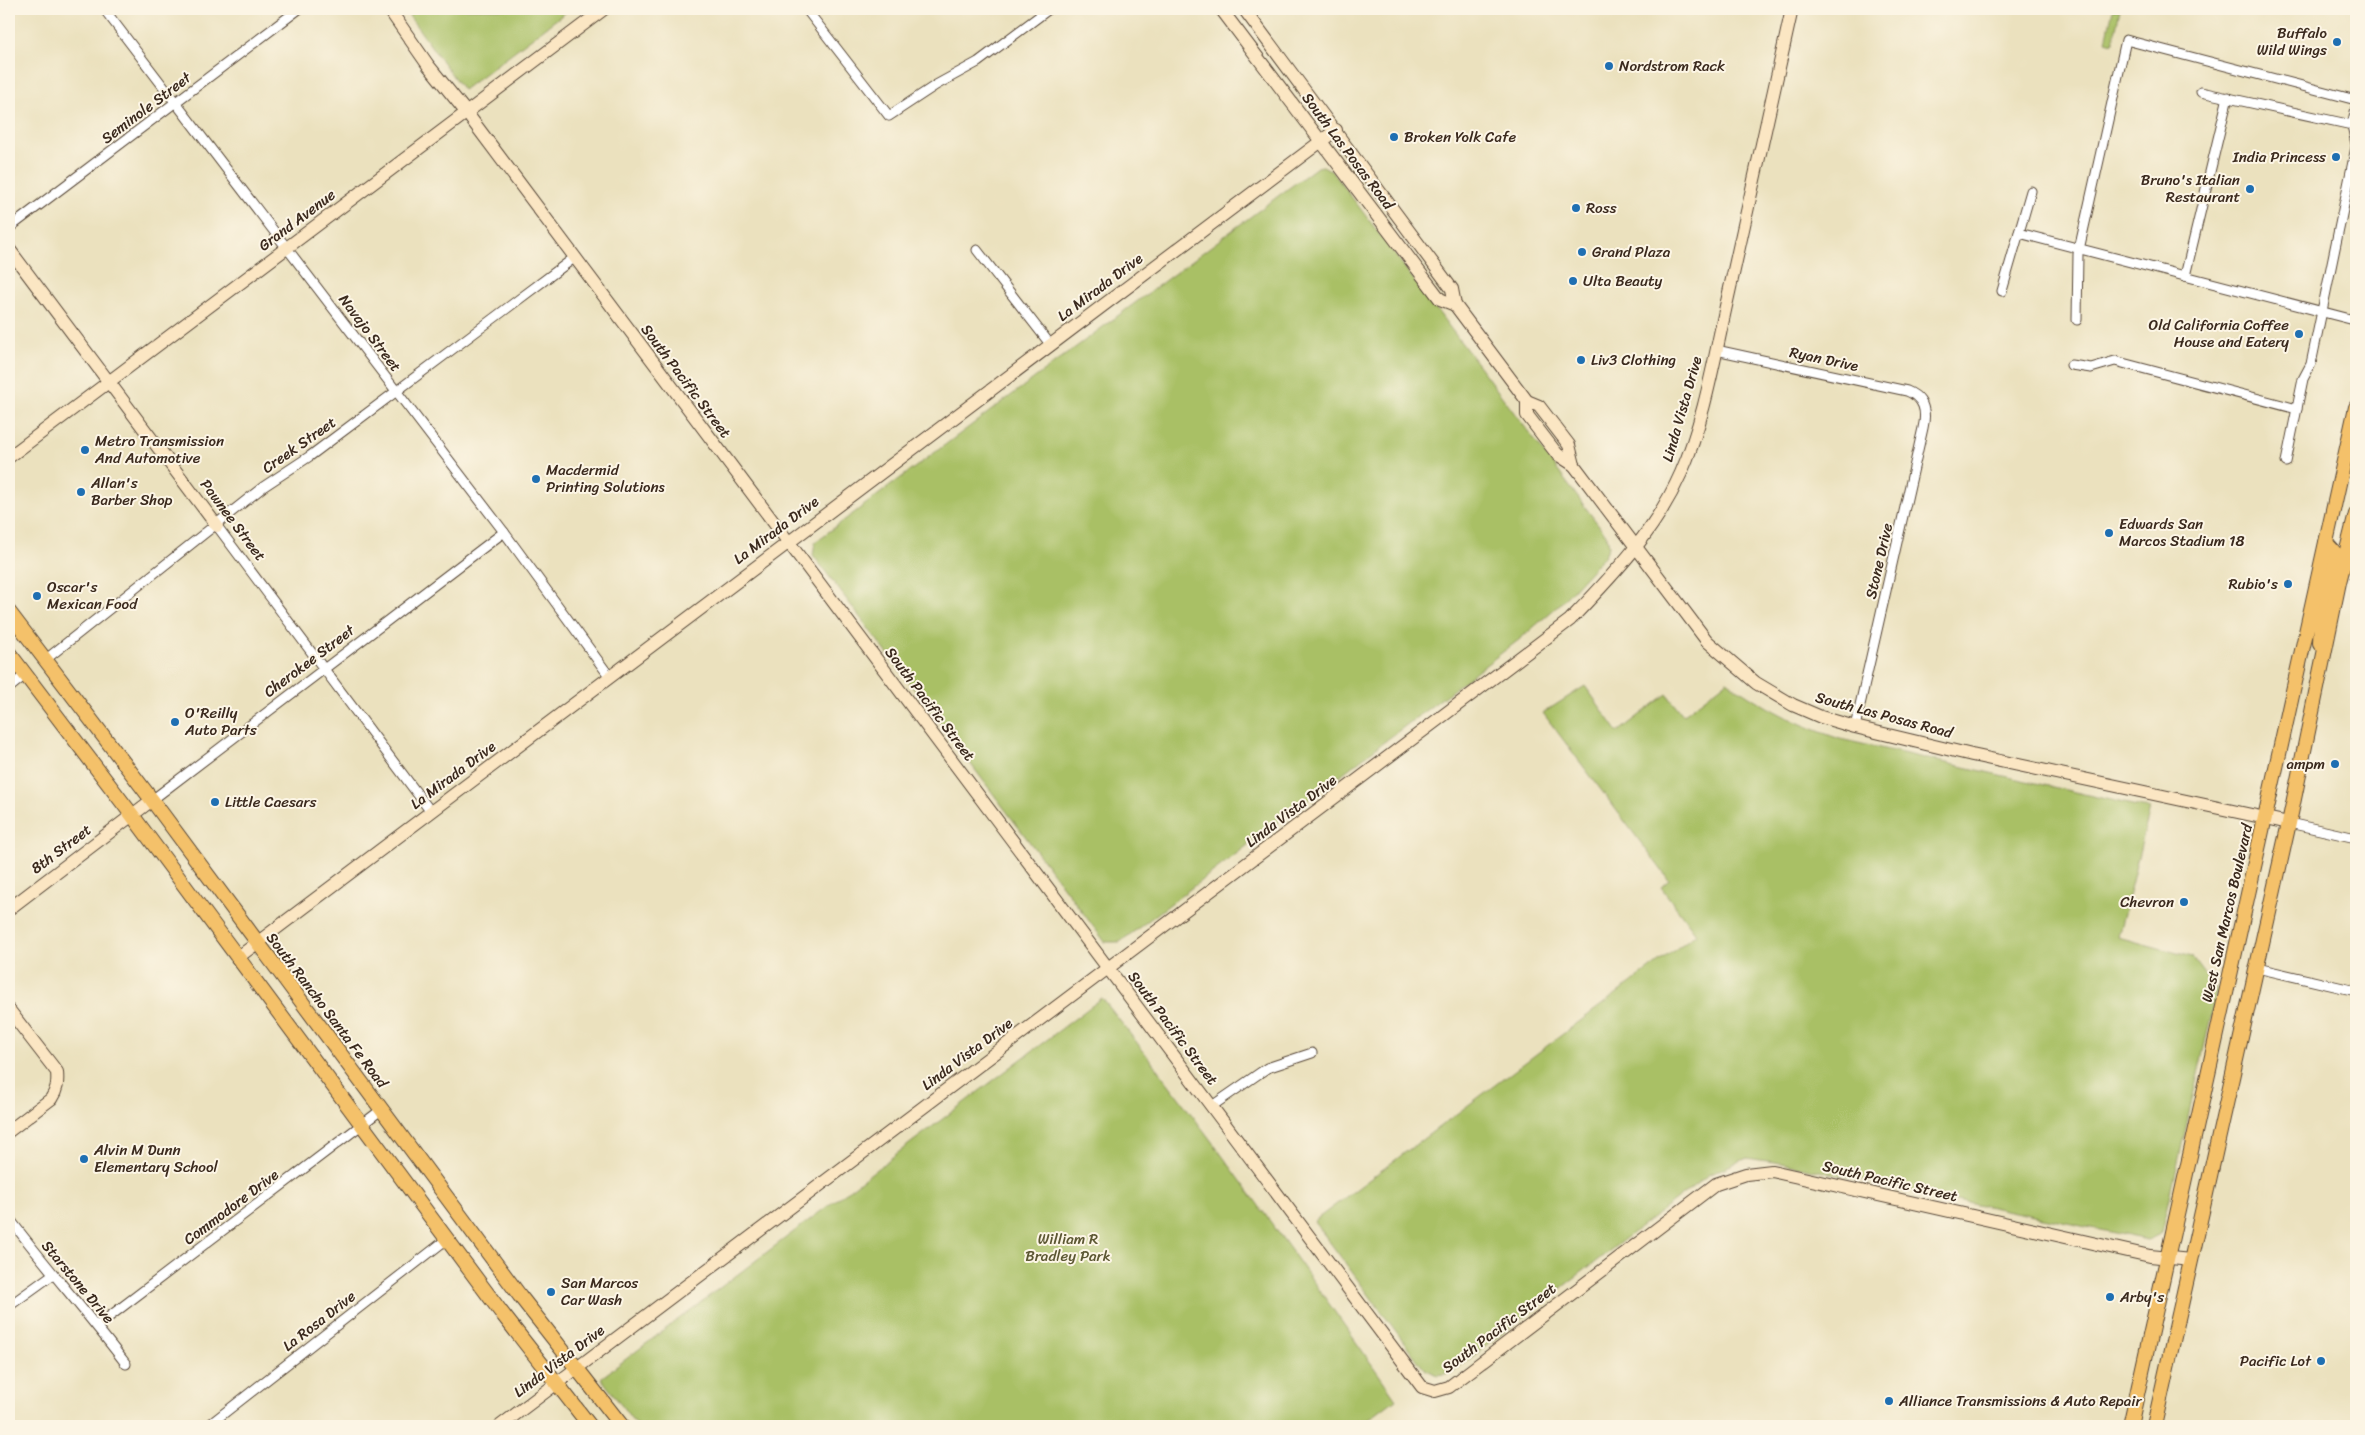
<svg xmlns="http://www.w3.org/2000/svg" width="2365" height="1435" viewBox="0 0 2365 1435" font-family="Sriracha,sans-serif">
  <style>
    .green { fill: #a9c065; stroke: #727542 }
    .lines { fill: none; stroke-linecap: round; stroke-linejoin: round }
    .street-casing { stroke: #554536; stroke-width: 11 }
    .secondary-casing { stroke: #554536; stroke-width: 14 }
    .primary-casing { stroke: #554536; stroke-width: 16 }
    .street { stroke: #fff; stroke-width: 9 }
    .secondary { stroke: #fbe6c3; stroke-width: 12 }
    .primary { stroke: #f4c16a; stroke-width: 14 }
    .poi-dot { fill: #1f6fb2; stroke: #fcf5e5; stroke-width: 2 }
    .labels { text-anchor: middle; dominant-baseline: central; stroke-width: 4; stroke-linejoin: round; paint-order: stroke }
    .poi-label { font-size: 15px; fill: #3b2a1e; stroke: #fcf5e5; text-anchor: start }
    .street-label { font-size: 15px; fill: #3b2a1e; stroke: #fcf5e5 }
    .park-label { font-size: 15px; fill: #5c5733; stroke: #fcf5e5 }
  </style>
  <rect width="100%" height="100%" fill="#fcf5e5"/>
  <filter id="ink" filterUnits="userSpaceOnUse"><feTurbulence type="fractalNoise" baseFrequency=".02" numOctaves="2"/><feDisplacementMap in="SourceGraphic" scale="10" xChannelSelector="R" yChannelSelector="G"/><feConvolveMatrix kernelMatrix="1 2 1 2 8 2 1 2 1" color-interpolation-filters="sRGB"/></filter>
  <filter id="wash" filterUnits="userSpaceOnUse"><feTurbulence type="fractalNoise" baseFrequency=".0096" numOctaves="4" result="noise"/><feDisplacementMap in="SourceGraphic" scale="20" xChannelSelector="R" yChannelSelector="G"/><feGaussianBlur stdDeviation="1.12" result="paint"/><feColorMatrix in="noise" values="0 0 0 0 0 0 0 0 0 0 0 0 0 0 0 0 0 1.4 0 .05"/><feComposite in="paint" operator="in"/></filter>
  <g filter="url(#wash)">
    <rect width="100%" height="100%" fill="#ebe1be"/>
    <g class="green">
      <polygon points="404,9 570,9 463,90"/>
      <polygon points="2113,9 2120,9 2113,43 2106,41"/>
      <polygon points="1323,166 1332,171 1607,536 1609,546 1605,555 1559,605 1520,639 1120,942 1105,942 813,555 815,542 1317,167"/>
      <path d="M1727,681C1767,709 1794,723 1840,739L2150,809L2118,937L2192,957L2217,990L2162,1233L2148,1240L1781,1163L1747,1158L1708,1175L1451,1373L1438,1375L1424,1369L1314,1221L1696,934L1661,887L1669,880L1543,713L1585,686L1618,732L1667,694L1683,715Z"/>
      <path d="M1102,998C1205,1128 1301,1263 1396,1399L1360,1426H637L601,1378Z"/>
    </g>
  </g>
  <g filter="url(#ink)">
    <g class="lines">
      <g class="street-casing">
        <g id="street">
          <polyline points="104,9 504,532 610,677"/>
          <polyline points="806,9 889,116 936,85 978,62 1049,9"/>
          <polyline points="2201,92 2352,125"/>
          <polyline points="2356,108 2352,125 2356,144"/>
          <polyline points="9,228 299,9"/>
          <polyline points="2019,233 2354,320"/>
          <polyline points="977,250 1050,344"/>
          <polyline points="2185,276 2228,97"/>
          <polyline points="2002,291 2031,191"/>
          <polyline points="2077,320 2078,254 2126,40 2356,100"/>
          <path d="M1716,350L1907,391C1924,398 1927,411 1923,428L1855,727"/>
          <polyline points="2071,365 2091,368 2115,361 2297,409"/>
          <polyline points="2286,462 2303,379 2311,364 2356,147"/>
          <polyline points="217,526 431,812"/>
          <polyline points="45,660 263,487 310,456 574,258"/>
          <polyline points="9,688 25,675"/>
          <polyline points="152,800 504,532"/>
          <polyline points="2289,823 2356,838"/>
          <polyline points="2257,968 2356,991"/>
          <polyline points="1212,1106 1267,1068 1312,1053"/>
          <path d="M9,1218C47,1268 88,1314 126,1364"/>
          <polyline points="9,1306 52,1275"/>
          <polyline points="97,1326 381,1110"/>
          <polyline points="209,1425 447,1239"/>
        </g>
      </g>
      <g class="secondary-casing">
        <g id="secondary">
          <polyline points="389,9 428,65 466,112 1422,1387 1435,1391 1449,1387 1716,1184 1746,1174 1772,1171 2150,1256 2191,1260"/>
          <polyline points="1221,9 1440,299 1455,305"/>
          <polyline points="1244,9 1452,289 1455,305 1527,401 1539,406 1569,445 1574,465"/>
          <polyline points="9,249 217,526"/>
          <polyline points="1527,401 1527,415 1557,454 1574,465 1707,641 1756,683 1793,705 1821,717 1855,727 1972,755 2289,823"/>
          <polyline points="9,457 604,9"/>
          <polyline points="9,909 152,800"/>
          <polyline points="237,958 1336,130"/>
          <path d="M9,1010L57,1072C58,1083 57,1090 51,1099L9,1131"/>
          <path d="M500,1426L1570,620C1614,574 1655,532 1681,473C1705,419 1715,354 1728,297C1750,201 1771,105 1792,9"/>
        </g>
      </g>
      <g class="primary-casing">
        <g id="primary">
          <polyline points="9,612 152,800 520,1296 622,1426"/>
          <polyline points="2320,643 2321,619 2335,553 2326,543"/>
          <polyline points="9,653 132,815 501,1312 590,1426"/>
          <polyline points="2130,1426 2356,407"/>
          <polyline points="2154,1426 2289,823 2339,582 2356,514"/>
        </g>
      </g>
      <use href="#street" class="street"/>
      <use href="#secondary" class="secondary"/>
      <use href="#primary" class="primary"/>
    </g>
  </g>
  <g class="poi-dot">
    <circle cx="2337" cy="42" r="5"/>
    <circle cx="1609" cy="66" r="5"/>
    <circle cx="1394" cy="137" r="5"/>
    <circle cx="2336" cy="157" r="5"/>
    <circle cx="2250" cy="189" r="5"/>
    <circle cx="1576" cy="208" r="5"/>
    <circle cx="1582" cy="252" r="5"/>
    <circle cx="1573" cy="281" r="5"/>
    <circle cx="2299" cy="334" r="5"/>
    <circle cx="1581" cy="360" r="5"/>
    <circle cx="85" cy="450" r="5"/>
    <circle cx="536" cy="479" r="5"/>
    <circle cx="81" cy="492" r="5"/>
    <circle cx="2109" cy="533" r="5"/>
    <circle cx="2288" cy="584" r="5"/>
    <circle cx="37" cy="596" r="5"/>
    <circle cx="175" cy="722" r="5"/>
    <circle cx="2335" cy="764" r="5"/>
    <circle cx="215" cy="802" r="5"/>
    <circle cx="2184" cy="902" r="5"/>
    <circle cx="84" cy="1159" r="5"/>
    <circle cx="551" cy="1292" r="5"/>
    <circle cx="2110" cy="1297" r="5"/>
    <circle cx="2321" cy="1361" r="5"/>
    <circle cx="1889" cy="1401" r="5"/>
  </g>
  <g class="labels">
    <g class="poi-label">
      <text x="2327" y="33" text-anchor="end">Buffalo<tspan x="2327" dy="17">Wild Wings</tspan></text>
      <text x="1619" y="66">Nordstrom Rack</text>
      <text x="1404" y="137">Broken Yolk Cafe</text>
      <text x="2326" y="157" text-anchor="end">India Princess</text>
      <text x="2240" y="180" text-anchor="end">Bruno's Italian<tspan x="2240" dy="17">Restaurant</tspan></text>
      <text x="1586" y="208">Ross</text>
      <text x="1592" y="252">Grand Plaza</text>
      <text x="1583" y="281">Ulta Beauty</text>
      <text x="2289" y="325" text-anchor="end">Old California Coffee<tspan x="2289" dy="17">House and Eatery</tspan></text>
      <text x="1591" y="360">Liv3 Clothing</text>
      <text x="95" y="441">Metro Transmission<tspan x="95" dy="17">And Automotive</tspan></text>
      <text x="546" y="470">Macdermid<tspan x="546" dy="17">Printing Solutions</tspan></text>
      <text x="91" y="483">Allan's<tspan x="91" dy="17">Barber Shop</tspan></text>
      <text x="2119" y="524">Edwards San<tspan x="2119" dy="17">Marcos Stadium 18</tspan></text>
      <text x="2278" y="584" text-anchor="end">Rubio's</text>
      <text x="47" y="587">Oscar's<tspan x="47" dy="17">Mexican Food</tspan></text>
      <text x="185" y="713">O'Reilly<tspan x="185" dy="17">Auto Parts</tspan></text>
      <text x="2325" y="764" text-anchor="end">ampm</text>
      <text x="225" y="802">Little Caesars</text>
      <text x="2174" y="902" text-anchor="end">Chevron</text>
      <text x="94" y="1150">Alvin M Dunn<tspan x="94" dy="17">Elementary School</tspan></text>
      <text x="561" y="1283">San Marcos<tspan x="561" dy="17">Car Wash</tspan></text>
      <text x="2120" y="1297">Arby's</text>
      <text x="2311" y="1361" text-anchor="end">Pacific Lot</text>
      <text x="1899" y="1401">Alliance Transmissions &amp; Auto Repair</text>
    </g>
    <g class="street-label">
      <text transform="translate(146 108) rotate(-37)">Seminole Street</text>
      <text transform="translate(1348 151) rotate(53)">South Las Posas Road</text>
      <text transform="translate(297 220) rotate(-37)">Grand Avenue</text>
      <text transform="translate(1100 287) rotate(-37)">La Mirada Drive</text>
      <text transform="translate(370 333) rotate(53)">Navajo Street</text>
      <text transform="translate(1824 359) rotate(12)">Ryan Drive</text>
      <text transform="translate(686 381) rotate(53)">South Pacific Street</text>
      <text transform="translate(1682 409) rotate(-74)">Linda Vista Drive</text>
      <text transform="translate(299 445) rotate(-35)">Creek Street</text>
      <text transform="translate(233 520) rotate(53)">Pawnee Street</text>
      <text transform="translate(776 530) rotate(-37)">La Mirada Drive</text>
      <text transform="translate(1879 561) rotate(-77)">Stone Drive</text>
      <text transform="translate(309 661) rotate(-37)">Cherokee Street</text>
      <text transform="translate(930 704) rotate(53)">South Pacific Street</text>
      <text transform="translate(1884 715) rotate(15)">South Las Posas Road</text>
      <text transform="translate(453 775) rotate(-37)">La Mirada Drive</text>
      <text transform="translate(1291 811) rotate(-37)">Linda Vista Drive</text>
      <text transform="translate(61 849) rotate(-37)">8th Street</text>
      <text transform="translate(2227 913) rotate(-77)">West San Marcos Boulevard</text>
      <text transform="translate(327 1010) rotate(53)">South Rancho Santa Fe Road</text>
      <text transform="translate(1173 1028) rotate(53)">South Pacific Street</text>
      <text transform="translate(967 1054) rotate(-37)">Linda Vista Drive</text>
      <text transform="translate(1890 1181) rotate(13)">South Pacific Street</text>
      <text transform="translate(231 1207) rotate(-37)">Commodore Drive</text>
      <text transform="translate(78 1282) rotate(50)">Starstone Drive</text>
      <text transform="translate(319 1321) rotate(-38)">La Rosa Drive</text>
      <text transform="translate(1499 1328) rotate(-37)">South Pacific Street</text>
      <text transform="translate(559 1361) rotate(-37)">Linda Vista Drive</text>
    </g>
    <g class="park-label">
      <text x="1068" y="1239">William R<tspan x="1068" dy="17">Bradley Park</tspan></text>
    </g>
  </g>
  <rect width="2365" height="1435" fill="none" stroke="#fcf5e5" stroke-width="30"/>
</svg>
